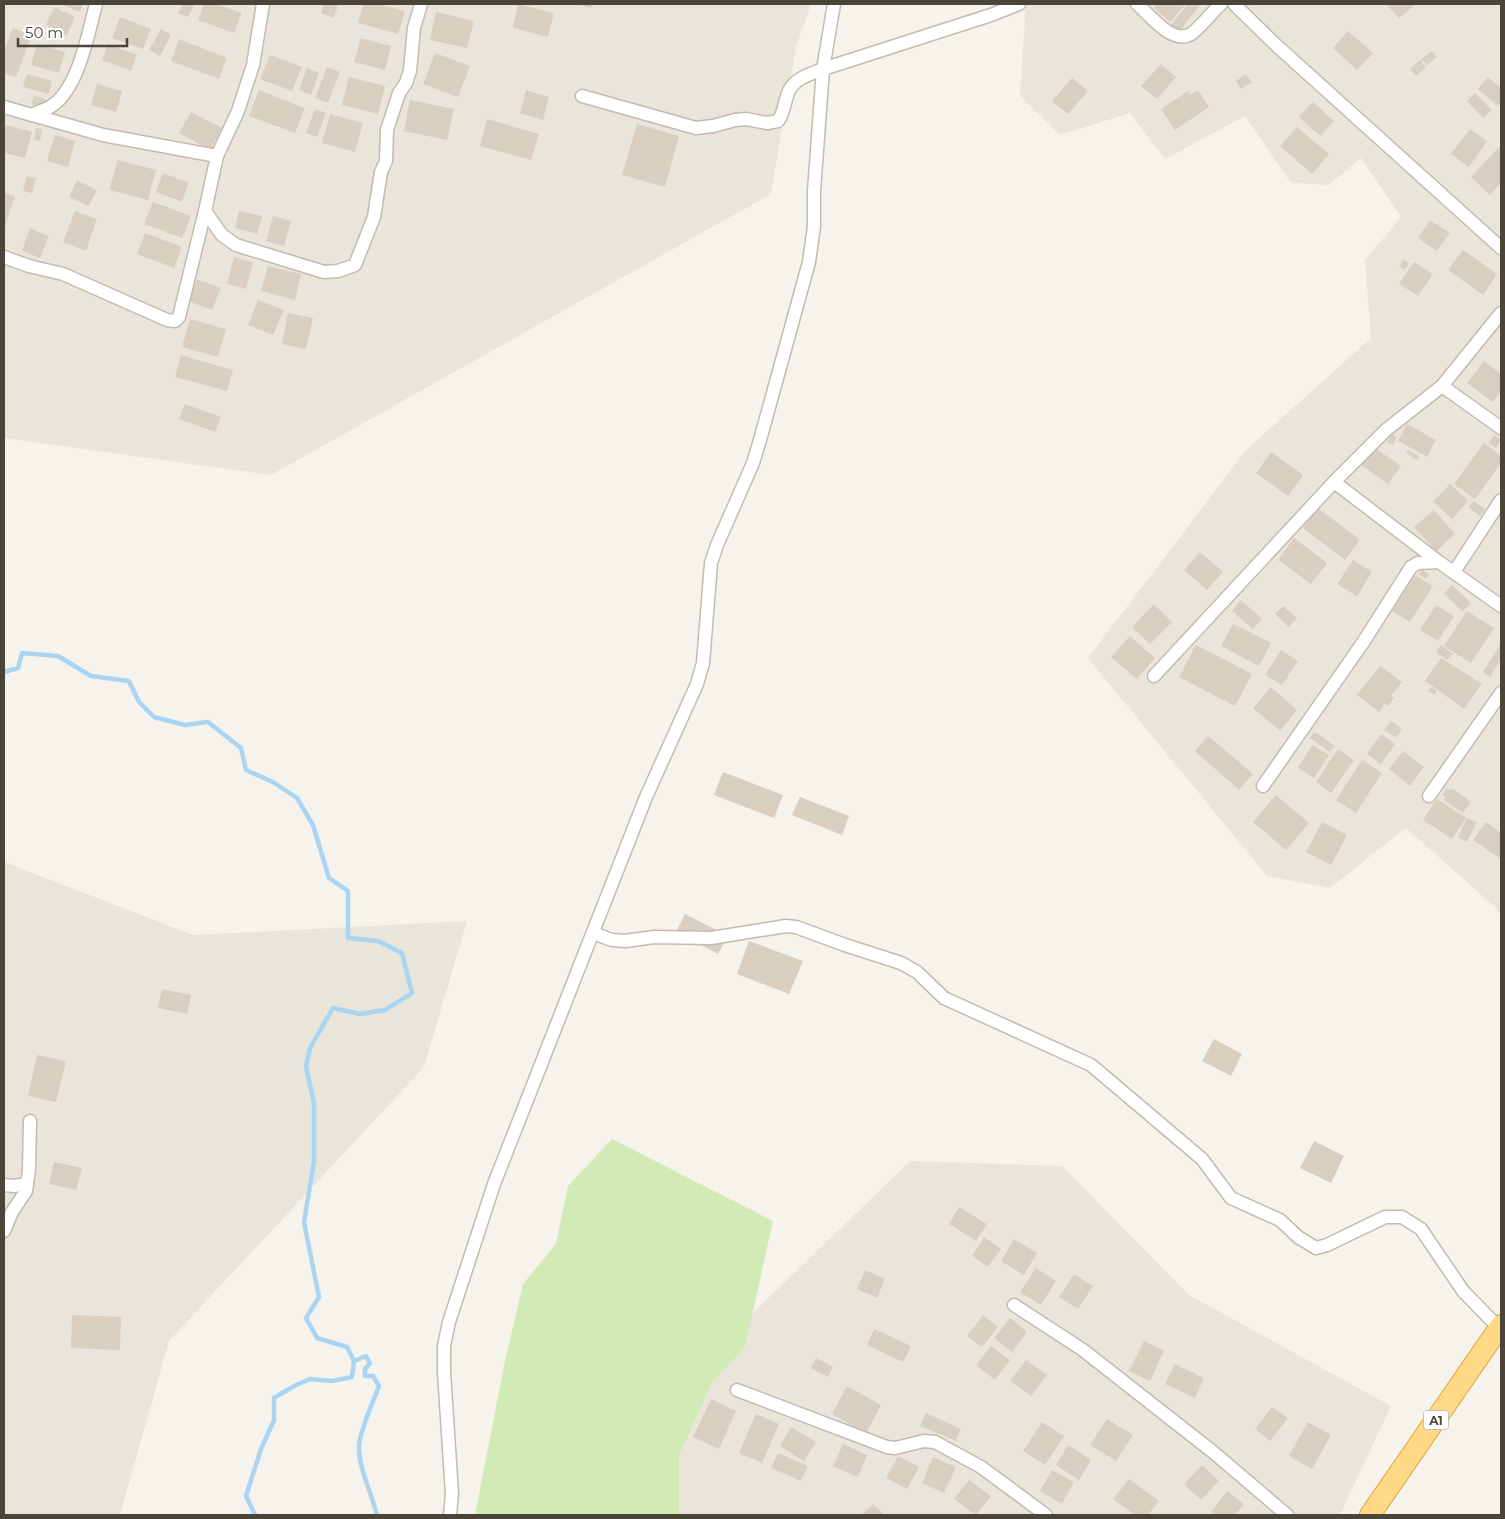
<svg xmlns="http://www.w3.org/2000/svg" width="1505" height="1519" viewBox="0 0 1505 1519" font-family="Montserrat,sans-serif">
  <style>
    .residential { fill: #eae5da }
    .green { fill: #d2eab5 }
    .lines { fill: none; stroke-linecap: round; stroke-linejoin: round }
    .stream { stroke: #a9d4f2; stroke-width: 4.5 }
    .building { fill: #d8cfc1 }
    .minor-casing { stroke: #c2bbae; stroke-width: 15 }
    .trunk-casing { stroke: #e0a43c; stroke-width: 22 }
    .minor { stroke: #fff; stroke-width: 12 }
    .trunk { stroke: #ffd985; stroke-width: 20 }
    .labels { text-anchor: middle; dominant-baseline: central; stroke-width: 5; stroke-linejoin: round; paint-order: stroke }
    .shield { fill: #fff; stroke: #817c74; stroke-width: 1 }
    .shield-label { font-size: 12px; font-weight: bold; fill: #4b4439 }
  </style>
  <rect width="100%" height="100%" fill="#f6f3ec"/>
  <g class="residential">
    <polygon points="4,4 811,4 796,47 771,194 271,475 4,438"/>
    <polygon points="1026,4 1501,4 1501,916 1496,908 1406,828 1330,888 1267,876 1088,658 1246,450 1371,338 1365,260 1401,217 1361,158 1329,185 1291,183 1245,116 1165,159 1130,113 1060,135 1020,96"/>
    <polygon points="4,862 193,935 467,921 424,1067 169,1341 120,1515 4,1515"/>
    <polygon points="910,1161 1062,1166 1189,1295 1391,1406 1340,1515 629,1515 693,1371"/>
  </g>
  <polygon class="green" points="612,1139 773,1221 745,1347 712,1383 679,1455 679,1515 475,1515 505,1361 523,1284 556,1244 568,1186"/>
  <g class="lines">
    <g class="stream">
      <polyline points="4,672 18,668 22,653 58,656 91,676 129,681 139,702 154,717 185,725 208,722 241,748 246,770 273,782 297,798 313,825 329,878 348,891 348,938 378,941 402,953 412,993 385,1010 360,1014 333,1008 310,1048 306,1066 314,1104 314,1161 304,1222 319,1297 306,1318 317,1338 347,1347 354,1361 352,1377 332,1381 310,1379 294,1386 274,1398 274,1420 261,1449 246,1496 255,1515"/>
      <path d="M354,1361L366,1356L370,1363L365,1369V1376H373L379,1386C374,1399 358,1435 359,1448C359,1468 372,1495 377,1515"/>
    </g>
  </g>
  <g class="building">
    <polygon points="61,4 83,4 80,12"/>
    <polygon points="183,4 195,4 188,17 178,13"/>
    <polygon points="204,4 216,4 242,13 234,33 198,20"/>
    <polygon points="324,4 339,4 333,18 321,13"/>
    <polygon points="363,4 378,4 405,11 398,34 358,23"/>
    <polygon points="518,4 554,13 548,37 513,28"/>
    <polygon points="577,4 592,4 591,8"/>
    <polygon points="1157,4 1186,4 1170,22 1154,8"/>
    <polygon points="1188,4 1201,4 1179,32 1171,25"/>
    <polygon points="1386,4 1416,4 1399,18"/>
    <polygon points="54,7 75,17 67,35 46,25"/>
    <polygon points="436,12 474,21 467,48 430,40"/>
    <polygon points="120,17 151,29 143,49 112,38"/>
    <polygon points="13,28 32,35 16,77 4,73 4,50"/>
    <polygon points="161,29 171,35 160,56 149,50"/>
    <polygon points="1348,31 1373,53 1357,70 1333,48"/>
    <polygon points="361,38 391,46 385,70 354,62"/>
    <polygon points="179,39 227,58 219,79 171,61"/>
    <polygon points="37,44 65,52 59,73 31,65"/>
    <polygon points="108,44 137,55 131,71 102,60"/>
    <polygon points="1432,51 1437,57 1427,65 1421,59"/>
    <polygon points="435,53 470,66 458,97 423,84"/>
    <polygon points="270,55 302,67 292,91 260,79"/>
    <polygon points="1420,60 1426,67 1416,76 1410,69"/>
    <polygon points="1161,64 1176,77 1157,99 1141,86"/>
    <polygon points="327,67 340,72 328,103 315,98"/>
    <polygon points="307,68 319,73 311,95 299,90"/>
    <polygon points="27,74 52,81 49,94 23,87"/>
    <polygon points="1246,74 1252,82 1241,89 1236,81"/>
    <polygon points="349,77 385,86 378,114 342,105"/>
    <polygon points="1488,77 1501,88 1501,102 1498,106 1478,89"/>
    <polygon points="1072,78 1088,91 1068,114 1052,101"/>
    <polygon points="97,84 122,91 116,112 91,105"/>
    <polygon points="259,90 305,108 295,133 249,116"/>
    <polygon points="526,90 549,97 543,120 520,113"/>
    <polygon points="1198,90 1209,107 1175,130 1161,109 1188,91 1190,95"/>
    <polygon points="1475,93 1492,110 1483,118 1467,101"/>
    <polygon points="34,95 47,100 44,109 31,104"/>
    <polygon points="410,100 454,109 447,140 404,131"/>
    <polygon points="1313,102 1334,121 1320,136 1299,117"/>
    <polygon points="315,109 326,113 317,137 306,133"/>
    <polygon points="191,112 222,128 210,150 179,133"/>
    <polygon points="330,114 363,123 355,152 322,143"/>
    <polygon points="487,119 539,134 531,160 480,146"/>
    <polygon points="637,124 679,136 665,187 622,175"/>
    <polygon points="6,125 32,132 25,158 4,153 4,133"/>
    <polygon points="1297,127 1329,154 1312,174 1280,146"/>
    <polygon points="36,128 42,129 40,141 34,140"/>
    <polygon points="1470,129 1487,141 1469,167 1451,154"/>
    <polygon points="55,135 75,141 68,167 47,161"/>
    <polygon points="1499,147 1501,149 1501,183 1490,195 1471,177"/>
    <polygon points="118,160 156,170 148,200 109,190"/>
    <polygon points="163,173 189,183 182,202 156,192"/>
    <polygon points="27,176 36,178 32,193 23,191"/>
    <polygon points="77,180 97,190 89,206 69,197"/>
    <polygon points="4,193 15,196 4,228"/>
    <polygon points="153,202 191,216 182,238 144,224"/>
    <polygon points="75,211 97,219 86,251 63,242"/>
    <polygon points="239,211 262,216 257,234 235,228"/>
    <polygon points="273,216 291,221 284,246 266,241"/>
    <polygon points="1430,220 1450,233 1437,251 1418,238"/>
    <polygon points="30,228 49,236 40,258 22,251"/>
    <polygon points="145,233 182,247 174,268 137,254"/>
    <polygon points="1463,250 1497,274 1483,295 1448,270"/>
    <polygon points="234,257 253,262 246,289 227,284"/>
    <polygon points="1403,260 1409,263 1405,270 1399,267"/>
    <polygon points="1414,262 1433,274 1418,296 1399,284"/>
    <polygon points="268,266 301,274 295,300 261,291"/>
    <polygon points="197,279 221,288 212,310 188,301"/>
    <polygon points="258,300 284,310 273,335 248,325"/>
    <polygon points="288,313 313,318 306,349 282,344"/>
    <polygon points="190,319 226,329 218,357 182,347"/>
    <polygon points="181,355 233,370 227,391 175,377"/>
    <polygon points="1484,361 1501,374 1501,391 1493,402 1467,383"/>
    <polygon points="185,404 221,417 215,432 179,419"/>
    <polygon points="1407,424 1436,440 1427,457 1398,441"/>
    <polygon points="1392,434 1397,437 1393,445 1387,442"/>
    <polygon points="1494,435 1501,440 1496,448 1489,443"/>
    <polygon points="1484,443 1501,456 1501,463 1475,499 1454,484"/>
    <polygon points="1372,446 1401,466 1388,484 1360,464"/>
    <polygon points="1408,450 1419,456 1417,460 1406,453"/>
    <polygon points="1271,452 1303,475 1288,496 1256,473"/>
    <polygon points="1450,484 1468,501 1452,519 1433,502"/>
    <polygon points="1474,501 1485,509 1480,516 1468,507"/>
    <polygon points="1318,508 1360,540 1345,560 1303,528"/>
    <polygon points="1434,510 1455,534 1436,551 1414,527"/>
    <polygon points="1294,538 1327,563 1311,584 1278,560"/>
    <polygon points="1200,552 1223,572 1207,590 1184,570"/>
    <polygon points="1353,560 1372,572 1357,596 1337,584"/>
    <polygon points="1422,570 1429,574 1426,579 1419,574"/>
    <polygon points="1415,575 1433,586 1410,622 1392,611"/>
    <polygon points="1452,585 1471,603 1463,612 1444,594"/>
    <polygon points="1241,600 1262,619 1253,629 1232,611"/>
    <polygon points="1154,604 1172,622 1150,644 1132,627"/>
    <polygon points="1436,605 1454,616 1438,641 1420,630"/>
    <polygon points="1283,606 1297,618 1289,627 1275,614"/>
    <polygon points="1467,611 1494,628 1471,663 1444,646"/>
    <polygon points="1233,624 1271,643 1259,666 1221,646"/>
    <polygon points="1130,636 1155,658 1137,679 1111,657"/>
    <polygon points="1501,643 1501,659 1490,677 1483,672"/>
    <polygon points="1196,645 1252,674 1235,706 1179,677"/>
    <polygon points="1441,645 1453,654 1447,660 1436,652"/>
    <polygon points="1281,650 1298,661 1282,685 1265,675"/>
    <polygon points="1441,658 1482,684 1464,709 1425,681"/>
    <polygon points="1380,666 1402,682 1391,696 1394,698 1388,706 1385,704 1379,712 1357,695"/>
    <polygon points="1271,687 1297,710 1280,731 1253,708"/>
    <polygon points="1431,687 1437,691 1435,695 1428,691"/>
    <polygon points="1391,721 1402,729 1396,738 1384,730"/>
    <polygon points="1315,732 1335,746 1330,752 1310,738"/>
    <polygon points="1381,734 1395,744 1381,764 1367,754"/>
    <polygon points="1208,736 1253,774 1239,790 1195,751"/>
    <polygon points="1312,745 1329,755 1314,778 1298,768"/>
    <polygon points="1338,749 1354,760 1331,793 1316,782"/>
    <polygon points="1403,751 1424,767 1410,786 1389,769"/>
    <polygon points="1362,760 1382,773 1356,813 1336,800"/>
    <polygon points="723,772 783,795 774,818 714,795"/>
    <polygon points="1447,788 1451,790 1452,788 1471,802 1463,813 1444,800 1446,797 1442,795"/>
    <polygon points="1276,795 1309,823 1286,850 1253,822"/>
    <polygon points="800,797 849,816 842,835 792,815"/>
    <polygon points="1437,799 1466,818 1452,839 1423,820"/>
    <polygon points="1467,818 1477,822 1467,842 1458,837"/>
    <polygon points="1322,822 1347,835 1331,865 1306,852"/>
    <polygon points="1486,822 1501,833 1501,859 1473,840"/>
    <polygon points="685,914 728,936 718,954 676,932"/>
    <polygon points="749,941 803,961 789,994 737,974"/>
    <polygon points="162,989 191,995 187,1014 158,1008"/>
    <polygon points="1214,1039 1242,1054 1231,1076 1202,1061"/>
    <polygon points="37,1055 66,1061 56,1102 28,1096"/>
    <polygon points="1314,1141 1344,1156 1331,1183 1300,1168"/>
    <polygon points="54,1162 82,1168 76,1190 49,1184"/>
    <polygon points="959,1207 987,1224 976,1241 949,1224"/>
    <polygon points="984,1237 1001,1249 988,1267 972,1256"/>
    <polygon points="1014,1239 1037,1253 1024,1275 1001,1261"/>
    <polygon points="1036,1268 1056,1281 1041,1305 1020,1292"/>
    <polygon points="865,1270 885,1279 877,1298 857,1289"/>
    <polygon points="1074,1274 1093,1286 1078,1309 1059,1297"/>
    <polygon points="72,1315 121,1317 120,1350 71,1348"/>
    <polygon points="983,1315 998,1327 982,1347 967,1336"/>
    <polygon points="1010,1318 1027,1332 1012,1352 994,1338"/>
    <polygon points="874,1329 911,1346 903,1362 867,1345"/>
    <polygon points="1144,1341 1164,1351 1150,1381 1129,1371"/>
    <polygon points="991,1346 1010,1360 995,1380 976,1365"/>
    <polygon points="816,1358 833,1367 828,1377 811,1368"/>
    <polygon points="1026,1360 1047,1375 1031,1396 1010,1381"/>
    <polygon points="1175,1364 1204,1378 1195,1398 1165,1384"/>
    <polygon points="847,1386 881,1405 866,1433 832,1414"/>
    <polygon points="711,1399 736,1411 719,1449 693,1437"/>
    <polygon points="1272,1407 1288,1418 1270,1441 1255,1429"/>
    <polygon points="926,1413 961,1429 956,1441 920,1426"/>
    <polygon points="756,1414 779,1424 762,1463 739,1453"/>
    <polygon points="1107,1419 1133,1435 1116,1461 1090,1445"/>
    <polygon points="1042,1422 1064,1436 1045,1465 1023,1451"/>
    <polygon points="1308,1422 1331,1435 1312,1469 1289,1456"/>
    <polygon points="791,1427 816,1442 804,1461 780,1446"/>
    <polygon points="843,1444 867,1455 858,1477 833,1466"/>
    <polygon points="1068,1445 1091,1460 1079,1480 1056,1465"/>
    <polygon points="778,1453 808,1466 801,1481 771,1468"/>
    <polygon points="898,1456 919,1467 907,1489 886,1478"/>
    <polygon points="933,1457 956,1467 944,1493 922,1483"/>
    <polygon points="1202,1465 1219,1481 1201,1500 1184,1484"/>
    <polygon points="1052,1470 1074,1482 1062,1504 1040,1491"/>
    <polygon points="1129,1479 1159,1501 1148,1515 1135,1515 1113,1499"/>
    <polygon points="969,1480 991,1496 976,1515 954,1499"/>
    <polygon points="1227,1491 1244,1504 1235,1515 1216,1515 1211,1512"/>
    <polygon points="873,1504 885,1515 861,1515"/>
  </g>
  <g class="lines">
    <g class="minor-casing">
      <g id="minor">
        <path d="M1137,4C1150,15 1172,45 1191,34C1201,27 1212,12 1221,4"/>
        <polyline points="1234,4 1276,45 1501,248"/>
        <path d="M582,96L696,128L713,126L735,120L746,119L767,123L778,121C785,112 784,101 789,91C795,78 811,74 823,69L991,15L1019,4"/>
        <polyline points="4,107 103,135 217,156"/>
        <path d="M32,115C37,112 44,110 50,107C78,91 88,34 96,4"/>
        <polyline points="205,211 222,235 236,245 324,272 338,271 355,265 374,217 381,172 386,161 387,130 399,93 406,83 410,71 414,28 421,4"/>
        <polyline points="4,257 29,266 63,274 167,320 175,321 179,317 205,211 217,156 238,111 253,65 263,4"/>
        <polyline points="1442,386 1501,428"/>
        <polyline points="1334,482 1439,562 1501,606"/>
        <polyline points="1454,572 1501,500"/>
        <polyline points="1154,676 1334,482 1386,430 1442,386 1501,313"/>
        <polyline points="1263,786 1364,641 1411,567 1418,563 1439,562"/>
        <polyline points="1429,796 1501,693"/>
        <polyline points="593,933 612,940 625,941 654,937 711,938 786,926 796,927 845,945 901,963 917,972 944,998 1091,1065 1202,1159 1231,1198 1280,1220 1298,1237 1316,1248 1327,1245 1385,1217 1402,1217 1421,1229 1463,1291 1499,1328"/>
        <polyline points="4,1185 14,1186 27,1184"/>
        <polyline points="4,1231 12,1212 26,1191 29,1170 30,1121"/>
        <polyline points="1014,1305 1083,1350 1213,1452 1287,1515"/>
        <polyline points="737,1390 887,1447 895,1448 924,1441 935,1442 981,1467 1046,1515"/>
        <polyline points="450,1515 452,1494 444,1372 444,1346 449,1322 494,1184 646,797 697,684 703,663 711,563 717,545 753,463 760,440 809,262 814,226 814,191 823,69 834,4"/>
      </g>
    </g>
    <g class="trunk-casing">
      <polyline id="trunk" points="1370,1515 1501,1325"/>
    </g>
    <use href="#minor" class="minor"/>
    <use href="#trunk" class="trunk"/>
  </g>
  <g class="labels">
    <rect class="shield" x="1423.5" y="1410.5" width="25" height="19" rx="4"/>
    <g class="shield-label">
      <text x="1436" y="1420">A1</text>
    </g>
  </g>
  <rect width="1505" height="1519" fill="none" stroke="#4b4439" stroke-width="10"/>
  <path d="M18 38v8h109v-8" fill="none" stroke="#4b4439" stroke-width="2.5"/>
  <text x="25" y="38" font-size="15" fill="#4b4439" stroke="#ffffff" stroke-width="4" paint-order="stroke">50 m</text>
</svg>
